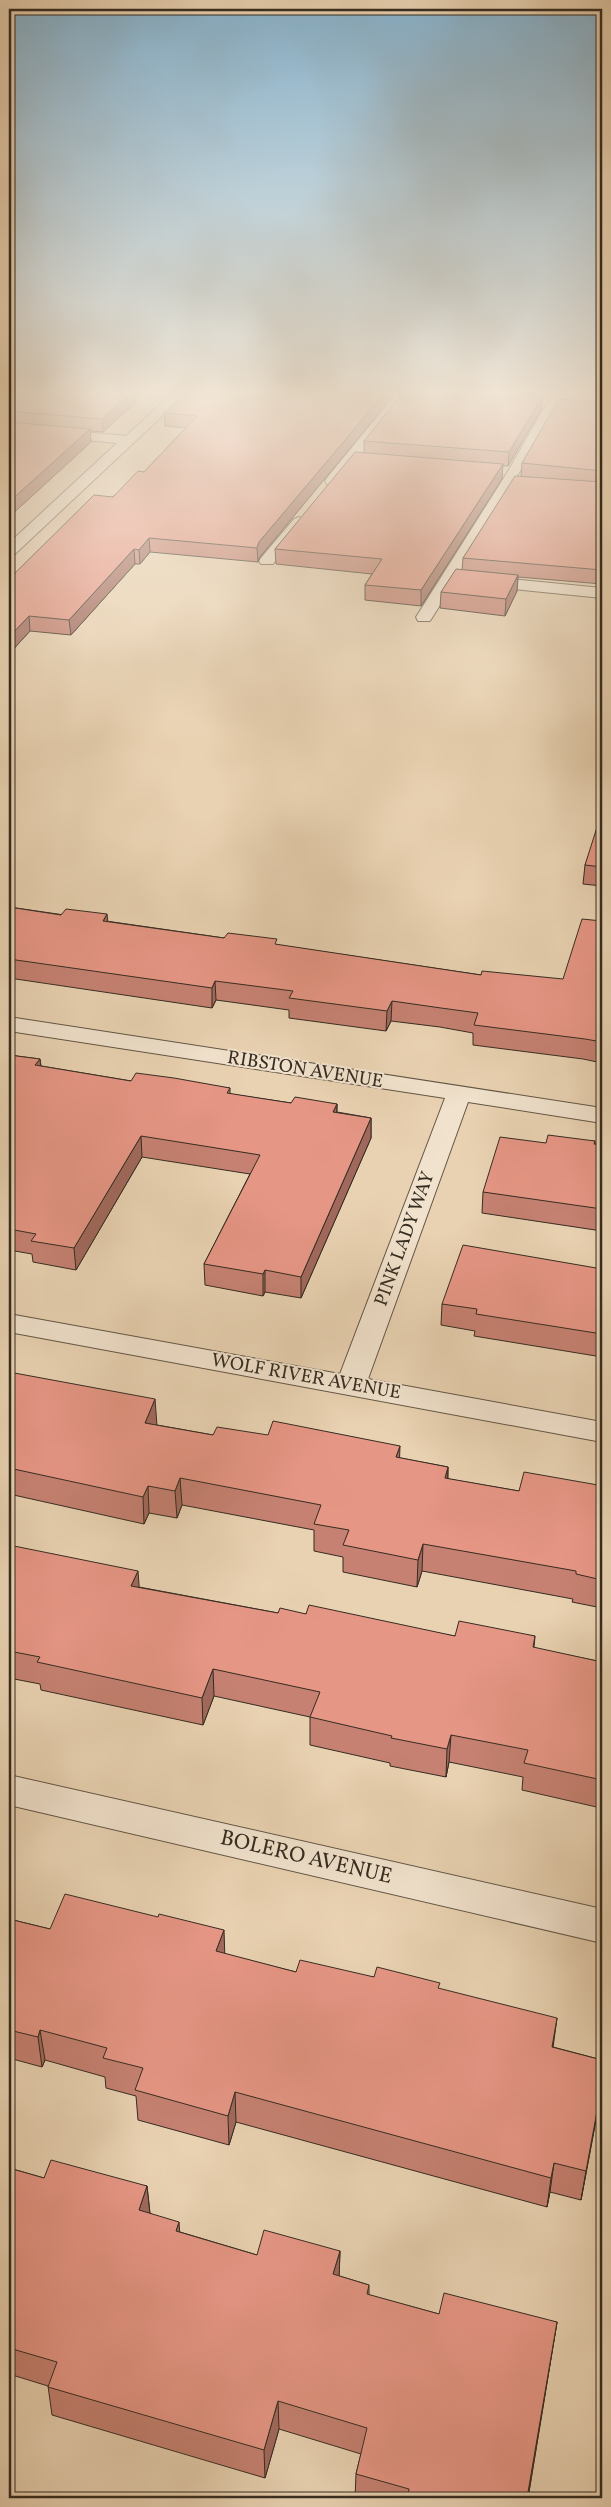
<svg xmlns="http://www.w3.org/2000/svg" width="611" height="2507" viewBox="0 0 611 2507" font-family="Vollkorn,serif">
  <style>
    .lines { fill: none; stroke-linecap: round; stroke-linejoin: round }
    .minor-casing { stroke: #625645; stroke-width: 2 }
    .minor { fill: #f1e2cd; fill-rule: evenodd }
    .wall { fill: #c68172; stroke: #352c21 }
    .shaded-wall { fill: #a1695d; stroke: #352c21 }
    .building { fill: #e69685; stroke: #352c21 }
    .labels { text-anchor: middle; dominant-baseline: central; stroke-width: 4; stroke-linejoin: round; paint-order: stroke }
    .street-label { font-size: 19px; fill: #352c21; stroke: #f1e2cd }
    .near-street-label { font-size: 22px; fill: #352c21; stroke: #f1e2cd }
  </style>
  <rect width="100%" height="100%" fill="#e9d2b2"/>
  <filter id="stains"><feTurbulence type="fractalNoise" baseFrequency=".004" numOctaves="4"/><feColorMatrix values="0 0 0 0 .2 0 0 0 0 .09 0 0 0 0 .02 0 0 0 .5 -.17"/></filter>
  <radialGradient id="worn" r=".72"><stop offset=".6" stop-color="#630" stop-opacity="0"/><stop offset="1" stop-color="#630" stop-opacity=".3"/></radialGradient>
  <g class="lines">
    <g class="minor-casing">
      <g id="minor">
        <polygon points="177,389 191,389 15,554 9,556 9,543 117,443 9,433 9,425 126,436"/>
        <polygon points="400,389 414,389 337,484 327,484 325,481 327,478"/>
        <polygon points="554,399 602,402 602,410 558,407 459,574 602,588 602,598 454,583 430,621 418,621 416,617 507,473 547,403"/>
        <polygon points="299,517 304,519 307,522 304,525 273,564 261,564 259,561 261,558 294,519"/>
        <polygon points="9,1017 602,1108 602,1123 468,1102 368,1379 602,1422 602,1442 9,1332 9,1314 340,1374 445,1098 9,1031"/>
        <polygon points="9,1775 602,1909 602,1943 9,1805"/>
      </g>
    </g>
    <use href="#minor" class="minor"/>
  </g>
  <g class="wall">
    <polygon points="9,389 136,402 103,432 90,431 91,442 9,517"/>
    <polygon points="399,389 260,557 258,562 150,552 140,564 135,564 71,635 30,631 9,654 9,579 144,472 186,428 165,426 164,413"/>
    <polygon points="539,390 535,397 542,397 541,410 508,466 502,466 502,479 421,606 365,600 365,585 372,574 276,564 275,549 364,453 364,441"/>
    <polygon points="602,403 602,584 518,577 517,591 505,616 440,608 441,592 462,570 463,558 521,476 522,463"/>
    <polygon points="602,824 602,886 583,884 585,865"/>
    <polygon points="9,907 224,938 278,945 481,975 602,987 602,1063 583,1059 473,1045 473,1033 440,1027 391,1021 386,1031 289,1018 289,1010 216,1000 212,1008 9,978"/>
    <polygon points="9,1055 40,1059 41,1066 131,1081 230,1088 230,1094 291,1103 337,1104 337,1112 371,1118 371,1138 301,1298 265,1292 263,1296 205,1285 204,1264 250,1174 142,1157 76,1270 33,1262 32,1254 9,1250"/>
    <polygon points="595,1141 595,1144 602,1145 602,1231 482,1213 483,1192 546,1143"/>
    <polygon points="602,1269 602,1357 474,1336 475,1331 441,1325 442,1304"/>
    <polygon points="9,1372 157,1425 213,1435 400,1458 448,1467 448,1479 519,1491 598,1485 602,1482 602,1608 572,1602 573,1599 422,1571 417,1587 343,1572 343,1557 314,1551 314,1530 182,1505 177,1518 149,1513 144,1524 9,1494"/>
    <polygon points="9,1545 139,1587 278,1613 306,1614 455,1636 535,1636 534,1648 602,1662 602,1802 601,1808 522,1790 523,1777 449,1762 446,1777 390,1766 390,1763 310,1745 310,1717 214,1696 203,1725 41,1690 40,1684 9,1678"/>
    <polygon points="602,1610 602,1624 601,1624"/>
    <polygon points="9,1919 50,1929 224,1954 296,1972 374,1977 439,1989 553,2047 602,2060 602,2088 581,2200 550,2192 547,2207 236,2122 229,2145 138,2120 136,2096 106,2088 105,2077 45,2060 42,2067 9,2058"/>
    <polygon points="9,2168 44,2178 147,2186 150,2213 180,2232 257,2255 340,2251 339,2276 369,2285 369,2295 439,2314 557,2322 528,2498 355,2498 356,2474 361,2454 279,2429 265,2478 52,2415 48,2386 9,2374"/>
  </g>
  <g class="shaded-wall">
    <polygon points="135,389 136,402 103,432 102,419"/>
    <polygon points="388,389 399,389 260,557 258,562 257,548 259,542"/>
    <polygon points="533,389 539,389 539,390 528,409 529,396"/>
    <polygon points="542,397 541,410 508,466 509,452"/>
    <polygon points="90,429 91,442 9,517 9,502"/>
    <polygon points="503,464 502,479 421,606 421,590"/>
    <polygon points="149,538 150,552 140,564 139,550"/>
    <polygon points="134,549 135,564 71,635 69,620"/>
    <polygon points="518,575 517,591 505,616 506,599"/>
    <polygon points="29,616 30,631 9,654 9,637"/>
    <polygon points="107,914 109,933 103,921"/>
    <polygon points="602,971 602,984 596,1006 598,987"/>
    <polygon points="215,981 216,1000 212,1008 212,988"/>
    <polygon points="392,1001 391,1021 386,1031 387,1011"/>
    <polygon points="40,1059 42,1079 35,1065"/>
    <polygon points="337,1104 336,1125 333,1112"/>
    <polygon points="371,1118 371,1138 301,1298 301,1277"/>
    <polygon points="141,1136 142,1157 76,1270 74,1248"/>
    <polygon points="265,1270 265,1292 263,1296 263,1274"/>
    <polygon points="155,1399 157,1426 145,1423"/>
    <polygon points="400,1446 399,1473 396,1457"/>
    <polygon points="448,1467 447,1494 445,1478"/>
    <polygon points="180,1478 182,1505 177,1518 175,1491"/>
    <polygon points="148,1486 149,1513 144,1524 143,1497"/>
    <polygon points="423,1544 422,1571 417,1587 418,1560"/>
    <polygon points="138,1571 140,1598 131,1586"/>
    <polygon points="213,1669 214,1696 203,1725 202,1698"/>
    <polygon points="451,1735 449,1762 446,1777 447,1749"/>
    <polygon points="224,1930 225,1961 216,1951"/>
    <polygon points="557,2018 553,2048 552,2047"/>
    <polygon points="40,2030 45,2060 42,2067 38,2037"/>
    <polygon points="602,2084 602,2088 581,2200 586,2171"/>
    <polygon points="235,2092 236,2122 229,2145 228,2116"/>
    <polygon points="554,2163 550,2192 547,2207 551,2178"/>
    <polygon points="147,2186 150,2215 139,2210"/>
    <polygon points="179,2222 181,2251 176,2231"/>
    <polygon points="340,2251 339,2280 333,2274"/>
    <polygon points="557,2322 528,2498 527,2498"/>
    <polygon points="278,2401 279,2429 265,2478 264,2450"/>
  </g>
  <g class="building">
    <polygon points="9,389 135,389 102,419 9,411"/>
    <polygon points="191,389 388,389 259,542 257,548 149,538 139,550 134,549 69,620 29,616 9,637 9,579 94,495 113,497 138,471 144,472 197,416 164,413"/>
    <polygon points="406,389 533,389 529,396 542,397 509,452 364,441"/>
    <polygon points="559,399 602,403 602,471 522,463"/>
    <polygon points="9,422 90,429 9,502"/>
    <polygon points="355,452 503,464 421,590 365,585 382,559 275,549"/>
    <polygon points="515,476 602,482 602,570 463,558"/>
    <polygon points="456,569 518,575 506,599 441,592"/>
    <polygon points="598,824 602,824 602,867 585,865"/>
    <polygon points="9,907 61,915 66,909 107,914 103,921 224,938 228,933 277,939 275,944 481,975 482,971 563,979 582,919 602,921 602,971 598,987 602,987 602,1042 585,1039 474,1025 478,1013 441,1008 392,1001 387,1011 289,998 293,991 215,981 212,988 9,959"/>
    <polygon points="9,1055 40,1059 35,1065 131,1081 136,1073 174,1078 230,1088 227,1093 291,1103 295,1097 337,1104 333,1112 371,1118 301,1277 265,1270 263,1274 204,1264 260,1155 141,1136 74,1248 31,1241 36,1234 9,1229"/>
    <polygon points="548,1135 595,1141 594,1144 602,1145 602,1209 483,1192 500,1137 546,1143"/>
    <polygon points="463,1245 602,1269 602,1334 476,1314 477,1309 442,1304"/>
    <polygon points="9,1372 155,1399 145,1423 213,1435 217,1427 268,1435 273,1421 400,1446 396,1457 448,1467 445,1478 519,1491 524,1472 598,1485 599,1481 602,1482 602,1580 576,1574 576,1571 423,1544 418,1560 343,1545 349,1530 314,1524 321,1505 180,1478 175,1491 148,1486 143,1497 9,1468"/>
    <polygon points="9,1545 138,1571 131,1586 278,1613 280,1608 306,1614 309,1605 455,1636 459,1621 535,1636 533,1647 602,1662 602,1780 524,1763 528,1750 451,1735 447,1749 391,1738 392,1736 310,1717 320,1692 213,1669 202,1698 37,1662 40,1657 9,1651"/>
    <polygon points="65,1894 158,1917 159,1914 224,1930 216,1951 296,1972 300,1960 374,1977 377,1967 440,1983 438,1988 557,2018 552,2047 602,2060 602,2084 586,2171 554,2163 551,2178 235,2092 228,2116 135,2090 143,2068 103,2058 107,2048 40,2030 38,2037 9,2030 9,1919 50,1929"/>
    <polygon points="51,2160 147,2186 139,2210 179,2222 176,2231 257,2255 264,2230 340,2251 333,2274 369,2285 367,2294 439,2314 444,2293 557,2322 527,2498 408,2498 409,2489 356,2474 367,2428 278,2401 264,2450 48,2387 57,2362 9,2348 9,2168 44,2178"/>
  </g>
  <linearGradient id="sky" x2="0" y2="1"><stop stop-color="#87b5d2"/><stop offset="0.53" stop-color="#f5ebdc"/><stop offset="1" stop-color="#f5ebdc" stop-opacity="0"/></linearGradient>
  <rect width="611" height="740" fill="url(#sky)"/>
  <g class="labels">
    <g class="street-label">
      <text transform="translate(305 1070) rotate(9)">RIBSTON AVENUE</text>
      <text transform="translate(405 1239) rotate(-70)">PINK LADY WAY</text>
      <text transform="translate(306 1377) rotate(10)">WOLF RIVER AVENUE</text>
    </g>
    <g class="near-street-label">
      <text transform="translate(306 1858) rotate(13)">BOLERO AVENUE</text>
    </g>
  </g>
  <rect width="611" height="2507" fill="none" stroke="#e9d2b2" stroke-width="30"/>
  <rect x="10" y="10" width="591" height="2487" fill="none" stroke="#352c21" stroke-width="2.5"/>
  <rect x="15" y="15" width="581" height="2477" fill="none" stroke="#352c21"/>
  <rect width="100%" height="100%" filter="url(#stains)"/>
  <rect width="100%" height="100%" fill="url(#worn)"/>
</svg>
